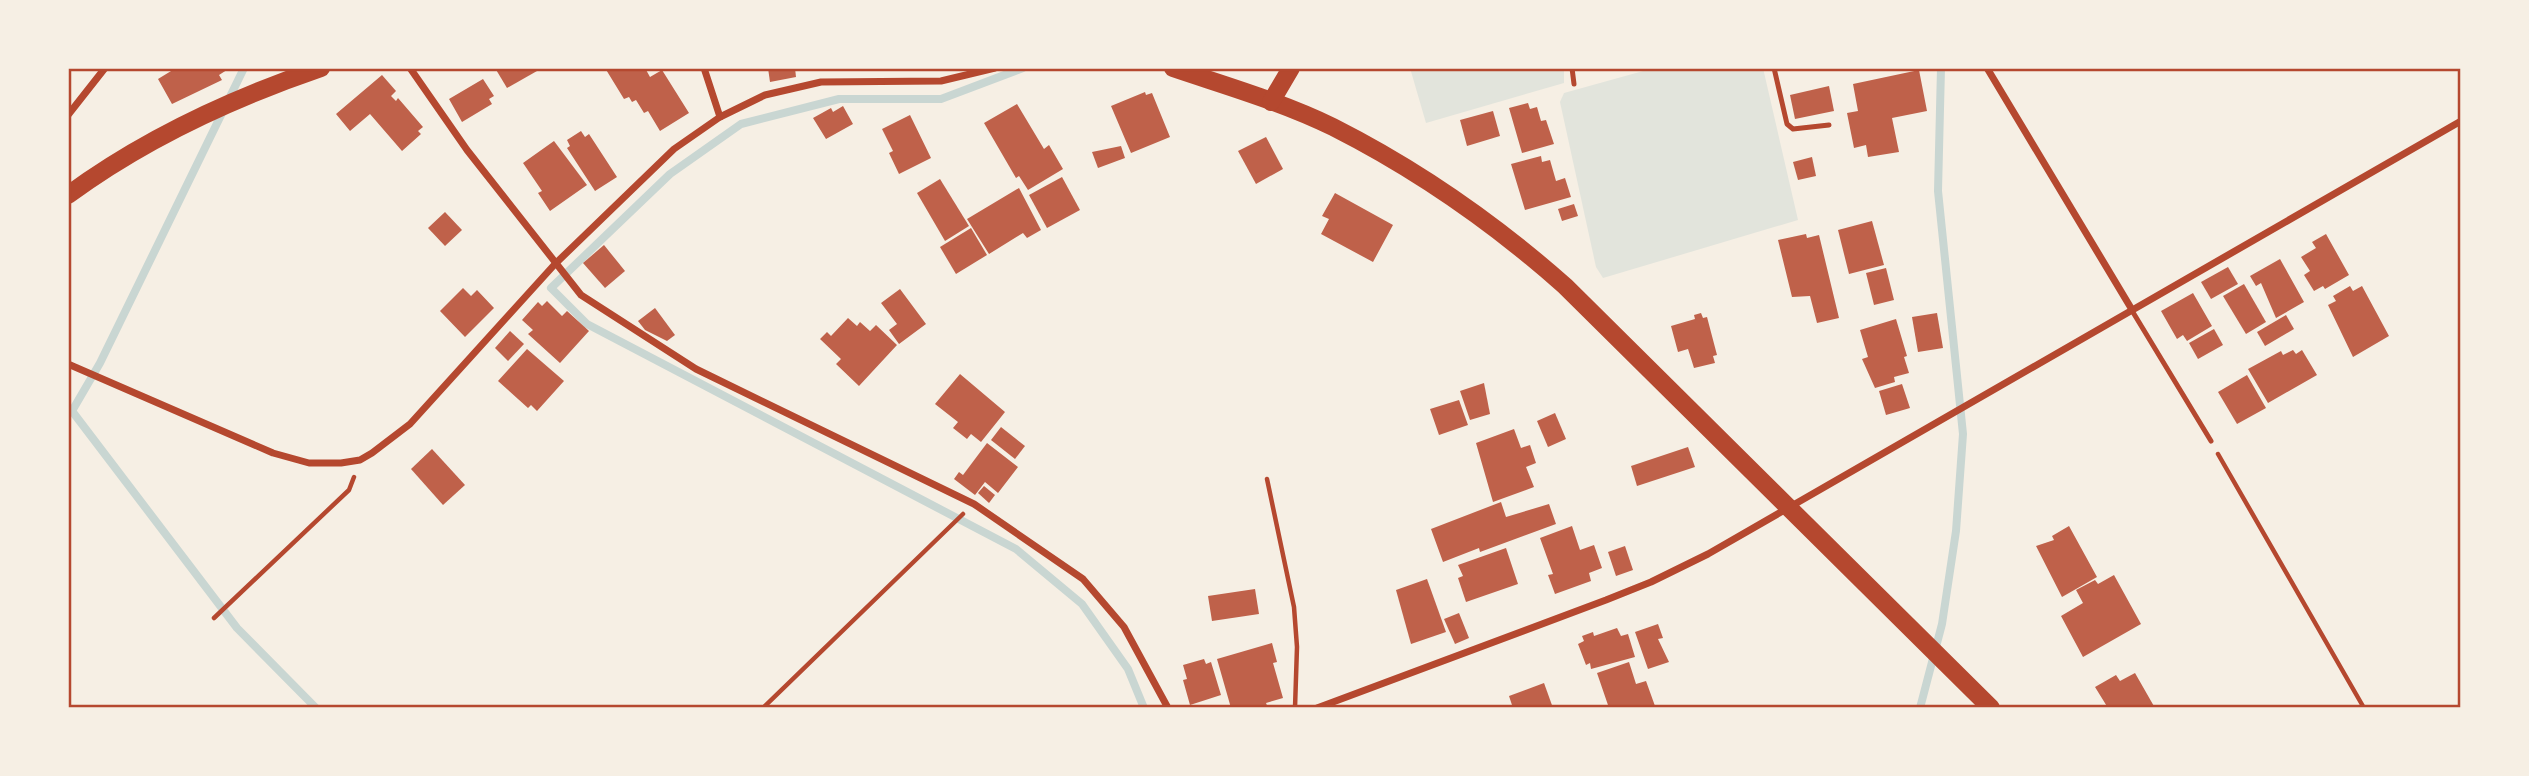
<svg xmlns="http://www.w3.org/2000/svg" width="2529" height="776" viewBox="0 0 2529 776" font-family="'Zilla Slab',serif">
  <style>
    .green { fill: #e2e4dc }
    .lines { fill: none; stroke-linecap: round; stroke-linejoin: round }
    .stream { stroke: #c9d6d2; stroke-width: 8 }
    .building { fill: #bf614a }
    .path { stroke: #b5482f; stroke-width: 4.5 }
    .service { stroke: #b5482f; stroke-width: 5 }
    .minor { stroke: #b5482f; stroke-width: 7 }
    .primary { stroke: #b5482f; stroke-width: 18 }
    .neatline { fill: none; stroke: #b5482f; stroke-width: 2.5 }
  </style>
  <rect width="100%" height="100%" fill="#f6efe4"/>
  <g class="green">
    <polygon points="1410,68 1564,68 1564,83 1426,123"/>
    <polygon points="1654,68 1763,68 1798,220 1603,278 1596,267 1560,102 1564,93"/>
  </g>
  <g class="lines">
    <g class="stream">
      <polyline points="244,68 100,363 72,411 237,628 316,708"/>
      <polyline points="1023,68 941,99 839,99 741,124 670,174 551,288 587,324 1016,549 1082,604 1128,669 1144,708"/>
      <polyline points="1920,708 1942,624 1956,531 1963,434 1938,191 1941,68"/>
    </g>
  </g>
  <g class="building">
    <polygon points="176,68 230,68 219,75 222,80 172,104 158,79"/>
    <polygon points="495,68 535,68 537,71 507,88"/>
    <polygon points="605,68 645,68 650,77 662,70 689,113 660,131 648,111 644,113 636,100 632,102 629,97 624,99"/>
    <polygon points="768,68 795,68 796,77 770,82"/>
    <polygon points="1919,70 1927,111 1892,118 1899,152 1868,157 1866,145 1854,148 1847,113 1858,111 1853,84"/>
    <polygon points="382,75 396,91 391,96 396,101 398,98 423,127 418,131 421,134 402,151 370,114 350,131 336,114"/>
    <polygon points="483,79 494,96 489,99 492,104 462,122 449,99"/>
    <polygon points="1829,86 1834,111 1795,119 1790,95"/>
    <polygon points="1145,92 1146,95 1152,93 1170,137 1131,153 1111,106"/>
    <polygon points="1528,103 1530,109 1537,107 1541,121 1546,120 1554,144 1522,153 1509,108"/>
    <polygon points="1017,104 1044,149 1049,145 1063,169 1028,190 1019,176 1016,178 984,123"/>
    <polygon points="843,106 853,124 826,139 813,118 831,108 833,112"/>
    <polygon points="1493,111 1500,136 1467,146 1460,120"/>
    <polygon points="910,115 931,158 899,174 889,153 893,151 882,129"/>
    <polygon points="581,131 585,137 589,134 617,177 595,191 567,148 570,146 567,140"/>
    <polygon points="1266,137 1283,169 1256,184 1238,151"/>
    <polygon points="554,141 587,185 550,211 538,193 542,191 523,163"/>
    <polygon points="1121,146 1125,158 1098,168 1092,152"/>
    <polygon points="1541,156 1542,162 1550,160 1556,181 1565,178 1571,197 1525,210 1511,164"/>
    <polygon points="1812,157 1816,176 1798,180 1793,162"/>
    <polygon points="1062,177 1080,210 1047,228 1029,195"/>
    <polygon points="940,179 969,226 945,241 917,193"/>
    <polygon points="1019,188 1041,230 1027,238 1023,233 989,254 967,219"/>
    <polygon points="1335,193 1393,225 1373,262 1321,234 1329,219 1322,216"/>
    <polygon points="1574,204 1578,216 1562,221 1558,209"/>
    <polygon points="445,212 462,230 445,246 428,228"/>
    <polygon points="1872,221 1884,265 1849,274 1838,230"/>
    <polygon points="971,228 987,255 956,274 940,247"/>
    <polygon points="1806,234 1807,238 1819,235 1839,318 1817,323 1810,296 1792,297 1778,240"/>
    <polygon points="2326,234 2349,275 2325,289 2323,286 2314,291 2304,275 2310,271 2301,257 2316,248 2312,242"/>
    <polygon points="604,245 625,271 605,288 583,263"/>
    <polygon points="2280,259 2304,302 2276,318 2261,283 2256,286 2250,276"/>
    <polygon points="2228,267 2238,284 2211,299 2201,282"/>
    <polygon points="1886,268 1894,300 1874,305 1866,273"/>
    <polygon points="2244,284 2266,322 2246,334 2223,296"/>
    <polygon points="2350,286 2353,291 2362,286 2389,336 2353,357 2328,305 2336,301 2333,296"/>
    <polygon points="463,288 471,296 477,290 494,308 465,337 440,311"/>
    <polygon points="900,289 926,324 899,344 889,330 897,324 881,303"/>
    <polygon points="2193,293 2212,326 2187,341 2183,335 2177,339 2161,311"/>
    <polygon points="547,301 562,316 567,311 589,331 560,363 528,334 533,330 522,320 538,302 542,306"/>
    <polygon points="655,308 675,335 667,341 645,330 638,321"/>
    <polygon points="1701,313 1703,318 1707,317 1717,355 1713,356 1715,363 1694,368 1688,349 1678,352 1671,326 1695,319 1694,315"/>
    <polygon points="1937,313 1943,348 1918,352 1912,317"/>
    <polygon points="2286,315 2294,329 2265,346 2257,332"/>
    <polygon points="848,318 857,326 860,322 870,331 876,325 897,345 859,386 836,364 841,359 820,339 827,332 831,336"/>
    <polygon points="1896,319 1907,356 1904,357 1909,373 1894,377 1895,382 1875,388 1862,359 1868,357 1860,330"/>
    <polygon points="2214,329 2223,345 2198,359 2189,343"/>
    <polygon points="510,331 524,344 508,361 495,348"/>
    <polygon points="527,349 564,381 537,411 531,405 528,408 498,381"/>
    <polygon points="2293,350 2296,354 2302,350 2317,375 2268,403 2248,369 2281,351 2283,355"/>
    <polygon points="960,374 1005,412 981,442 971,434 967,439 953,428 958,422 935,404"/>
    <polygon points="2247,375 2266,408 2237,424 2218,392"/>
    <polygon points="1484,383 1490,414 1470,420 1460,391"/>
    <polygon points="1902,384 1910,408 1886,415 1879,391"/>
    <polygon points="1459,400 1468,425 1439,435 1430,409"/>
    <polygon points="1555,413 1566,439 1548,447 1537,421"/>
    <polygon points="1001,427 1025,446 1015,459 991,440"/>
    <polygon points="1514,429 1521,448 1530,445 1536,463 1526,467 1534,487 1493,502 1476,443"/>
    <polygon points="987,443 1018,467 998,493 985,482 975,495 954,479 959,472 963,475"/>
    <polygon points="1688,447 1695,467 1637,486 1631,466"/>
    <polygon points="432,449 465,485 443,505 411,469"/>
    <polygon points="984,486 995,495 989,503 978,493"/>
    <polygon points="1501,502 1506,517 1549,504 1556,524 1480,552 1479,548 1443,562 1431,529"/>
    <polygon points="1572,526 1580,550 1594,545 1602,568 1589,573 1591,581 1555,594 1548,575 1553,574 1540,538"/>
    <polygon points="2069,526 2097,577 2062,597 2036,546 2054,540 2052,536"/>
    <polygon points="1625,546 1633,570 1616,576 1608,552"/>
    <polygon points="1506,548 1518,584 1466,602 1458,578 1463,576 1458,565"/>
    <polygon points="2114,575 2141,624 2083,657 2061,616 2083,603 2076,590 2095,580 2098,584"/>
    <polygon points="1427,579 1446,632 1411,644 1396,590"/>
    <polygon points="1255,589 1259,614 1212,621 1208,596"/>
    <polygon points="1459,613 1469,638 1455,644 1444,619"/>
    <polygon points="1658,624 1663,638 1658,639 1669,662 1648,669 1635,632"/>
    <polygon points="1617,628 1621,636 1628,634 1635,657 1591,669 1590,663 1586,665 1578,644 1584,641 1582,636 1593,632 1594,636"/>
    <polygon points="1272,643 1277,662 1273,663 1283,698 1266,703 1268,708 1231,708 1217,659"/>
    <polygon points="1204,659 1206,664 1211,662 1221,695 1190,705 1183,680 1187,679 1183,665"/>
    <polygon points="1629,662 1636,684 1646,681 1655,706 1609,708 1597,673"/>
    <polygon points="2135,673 2155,708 2108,708 2095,687 2116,675 2120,681"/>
    <polygon points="1544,683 1553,708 1513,708 1509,696"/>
  </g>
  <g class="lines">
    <g class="path">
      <polyline points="2218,454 2364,708"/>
      <polyline points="1267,479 1294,607 1297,647 1295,708"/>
      <polyline points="214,618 349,490 354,477"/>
      <polyline points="763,708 963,514"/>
    </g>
    <g class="service">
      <polyline points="1572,68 1574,84"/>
      <polyline points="1774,68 1787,124 1793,129 1829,125"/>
      <polyline points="2131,309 2211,441"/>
    </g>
    <g class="minor">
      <polyline points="410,68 467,150 581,295 696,369 974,504 1083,579 1124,627 1168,708"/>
      <polyline points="704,68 720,117"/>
      <polyline points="1987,68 2131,308"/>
      <polyline points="68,115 105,68"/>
      <polyline points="68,364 273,453 309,463 341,463 360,460 372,453 410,424 555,264 674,149 720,117 765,95 821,82 941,81 995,68"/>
      <polyline points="1317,708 1606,600 1651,582 1708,554 2461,121"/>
    </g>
    <g class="primary">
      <path d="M1173,68C1226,86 1282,102 1333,127C1418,170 1494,223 1565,286L1991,708"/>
      <polyline points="1271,102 1291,68"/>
      <path d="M68,195C143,140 233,98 321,68"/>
    </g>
  </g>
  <rect width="2529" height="776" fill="none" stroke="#f6efe4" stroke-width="140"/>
  <rect x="70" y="70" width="2389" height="636" class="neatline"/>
</svg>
